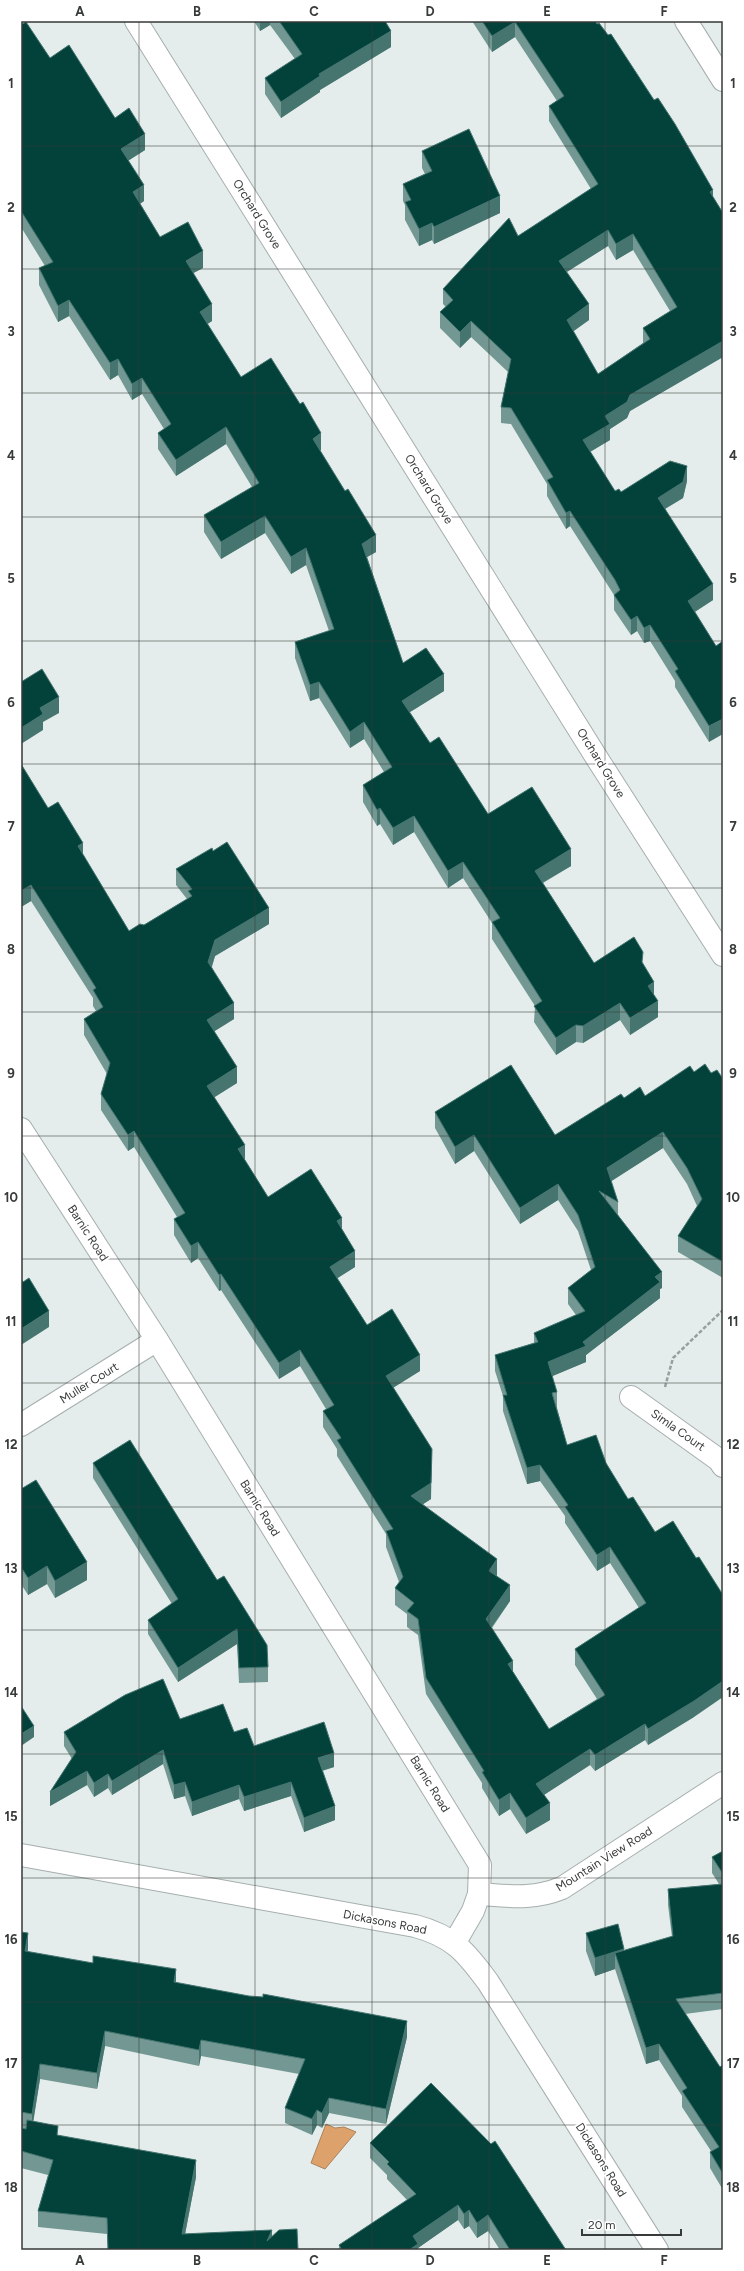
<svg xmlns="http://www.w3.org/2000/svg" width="744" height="2271" viewBox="0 0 744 2271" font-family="Figtree,sans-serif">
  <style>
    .water { fill: #dda16b; stroke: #ab825c }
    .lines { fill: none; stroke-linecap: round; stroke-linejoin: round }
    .street-casing { stroke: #a6afae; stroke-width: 24 }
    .path { stroke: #989f9d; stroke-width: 2.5; stroke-dasharray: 4 2; stroke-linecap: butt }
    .street { stroke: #fff; stroke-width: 22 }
    .wall { fill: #739893; fill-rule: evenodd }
    .shaded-wall { fill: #467570 }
    .building { fill: #02423b; stroke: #467570; fill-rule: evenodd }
    .grid { fill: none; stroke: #363a39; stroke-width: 1; stroke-opacity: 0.55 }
    .labels { text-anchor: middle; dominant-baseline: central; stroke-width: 4; stroke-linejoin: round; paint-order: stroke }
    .street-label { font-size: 12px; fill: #363a39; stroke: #fff }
    .neatline { fill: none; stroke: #363a39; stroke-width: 1.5 }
    .grid-label { font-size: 13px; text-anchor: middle; font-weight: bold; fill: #363a39 }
  </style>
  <rect width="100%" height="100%" fill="#e4edeb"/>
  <polygon class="water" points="326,2124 335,2128 344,2127 356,2132 325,2169 311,2163"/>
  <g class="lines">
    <g class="street-casing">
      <g id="street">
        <polyline points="136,21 600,763 723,955"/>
        <polyline points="686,21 723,80"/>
        <polyline points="21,1129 157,1340 480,1865 479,1894"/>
        <polyline points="631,1397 719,1460 723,1466"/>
        <polyline points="21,1425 157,1340"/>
        <path d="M21,1855L415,1926C453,1936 466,1952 488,1982L657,2250"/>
        <path d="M455,1942L473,1911L479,1894C510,1896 532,1900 562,1888L723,1783"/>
      </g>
    </g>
    <polyline class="path" points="665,1387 673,1358 723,1310"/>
    <use href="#street" class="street"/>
  </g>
  <g class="wall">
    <polygon points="254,21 385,21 391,47 320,90 320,92 281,118 265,94 265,78 295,59 270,25 260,31"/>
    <path d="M472,21H595L713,197L723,213V357L630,411L627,418L610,429V440L590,452L615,491L621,492L687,481L683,498L665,509L713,600L695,612L716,646L709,742L675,687V681L650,641L644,643L637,631L631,635L614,610V595L570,526L566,529L547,496V484L511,424L501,423V407L508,372L471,337L460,348L440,328V312L446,307L443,304V289L518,236L591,189L549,121V106L557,101L515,37L492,52ZM608,246L616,260L633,250L670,311L643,328V343L598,374L573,331L589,320L566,272Z"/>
    <polygon points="21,25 50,58 115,118 145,150 128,161 144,201 140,204 160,237 203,268 193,273 212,321 207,324 241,377 321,450 320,450 376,552 367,557 403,663 444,691 410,712 430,743 488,814 571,866 543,883 594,963 643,964 654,996 658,1017 630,1035 620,1020 583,1043 576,1042 556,1055 534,1022 535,1006 492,939 492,923 463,878 448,888 414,832 393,845 380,824 377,826 363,802 363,785 384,772 364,739 350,748 319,698 310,701 295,658 295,642 329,631 306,565 291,574 265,533 221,559 204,532 204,515 252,487 226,444 176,476 158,449 158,433 164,429 142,394 132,400 118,375 110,380 69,316 58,322 39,285 39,268 45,266 21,227"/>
    <polygon points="422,151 500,213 434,244 432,240 419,246 405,220 405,205 403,201 403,184 425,174 422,168"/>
    <polygon points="21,764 48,808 83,855 129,931 144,925 187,899 176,885 176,869 213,851 269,924 215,956 212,967 234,1019 214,1031 237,1083 214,1097 245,1160 268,1197 342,1229 355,1267 337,1278 367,1325 420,1371 393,1388 431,1499 423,1504 497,1575 496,1576 510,1601 492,1628 513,1672 549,1729 597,1699 575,1665 575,1649 639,1608 610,1563 597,1571 565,1523 565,1516 540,1481 527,1484 503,1411 503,1396 495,1371 495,1355 534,1343 534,1333 576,1315 568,1304 568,1288 591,1270 578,1231 558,1200 520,1224 474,1151 455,1164 435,1128 435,1112 555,1135 624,1098 645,1096 694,1072 711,1073 723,1079 723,1278 678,1252 678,1236 697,1206 687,1184 663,1148 611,1181 618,1202 618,1215 662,1288 660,1289 660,1298 586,1355 586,1362 552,1376 557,1392 557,1408 567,1445 596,1435 694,1717 648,1745 645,1740 595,1771 590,1765 544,1795 550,1820 526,1834 510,1809 499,1816 482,1788 482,1783 426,1694 418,1635 407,1627 407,1614 395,1605 395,1588 399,1582 386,1547 386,1534 337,1456 337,1449 323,1427 323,1411 326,1409 300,1366 279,1379 221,1290 219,1291 198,1258 191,1263 174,1235 174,1219 177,1217 134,1147 128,1151 101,1110 101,1094 107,1074 84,1035 84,1019 96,1011 93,1006 93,998 31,901 21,907"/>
    <polygon points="93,1463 268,1667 268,1682 239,1683 237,1644 178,1682 148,1634 148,1620 172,1604 93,1478"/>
    <polygon points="21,1489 87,1580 55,1598 47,1584 28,1595 21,1584"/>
    <polygon points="180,1719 234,1732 254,1746 334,1767 322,1771 335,1820 304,1832 291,1796 244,1811 239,1799 192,1816 185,1796 174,1799 163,1764 112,1795 108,1788 94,1797 87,1785 50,1806 72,1759 64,1746 64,1732"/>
    <polygon points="723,1851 723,2009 685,2014 720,2067 723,2065 723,2190 710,2168 710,2152 711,2151 682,2107 682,2096 659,2060 646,2064 615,1969 595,1976 586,1951 586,1933 624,1951 672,1937 668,1905 668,1889 719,1884 712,1873 712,1857"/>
    <polygon points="21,1932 28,1949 27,1952 176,1983 407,2037 386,2124 329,2113 322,2128 317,2125 312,2135 285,2123 285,2108 299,2074 201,2056 199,2066 105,2046 97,2089 40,2079 33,2121 58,2135 196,2177 185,2234 272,2237 298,2250 108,2250 107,2234 38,2227 38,2211 48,2175 21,2168"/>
    <polygon points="370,2143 566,2250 500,2250 488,2231 477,2238 469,2226 464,2229 458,2220 418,2248 418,2250 339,2250 339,2245 407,2200 387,2179 387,2175 370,2158"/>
  </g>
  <g class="shaded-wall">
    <polygon points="260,21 270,21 270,25 260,31"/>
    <polygon points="515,22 515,37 492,52 492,36"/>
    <polygon points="391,31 391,47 320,90 320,92 281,118 281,102 319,74"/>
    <polygon points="145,134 145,150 121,165 121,149"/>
    <polygon points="144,185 144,201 133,208 133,192"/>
    <polygon points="713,190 713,206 710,192"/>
    <polygon points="500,196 500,213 434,244 434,227"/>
    <polygon points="432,223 432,240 419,246 419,229"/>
    <polygon points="608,230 608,246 559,277 559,261"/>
    <polygon points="633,234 633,250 616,260 616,244"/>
    <polygon points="203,251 203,268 186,277 186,261"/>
    <polygon points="69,300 69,316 58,322 58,306"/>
    <polygon points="212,304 212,321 200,329 200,312"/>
    <polygon points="589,304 589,320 567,336 567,320"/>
    <polygon points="471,321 471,337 460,348 460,332"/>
    <polygon points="723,341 723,357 630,411 627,418 610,429 610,440 583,456 583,440 605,416 630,395"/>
    <polygon points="118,359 118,375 110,380 110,363"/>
    <polygon points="142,378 142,394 132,400 132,384"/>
    <polygon points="226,427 226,444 176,476 176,460"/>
    <polygon points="321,433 321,450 313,455 313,439"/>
    <polygon points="687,466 687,481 683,498 658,513 658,498"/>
    <polygon points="570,511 570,526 566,529 566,513"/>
    <polygon points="265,516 265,533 221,559 221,542"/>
    <polygon points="376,535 376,552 362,560 362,544"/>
    <polygon points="306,548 306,565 291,574 291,557"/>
    <polygon points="713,584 713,600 688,616 688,601"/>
    <polygon points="637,616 637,631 631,635 631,620"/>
    <polygon points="650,625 650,641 644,643 644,628"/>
    <polygon points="444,674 444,691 402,717 402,701"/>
    <polygon points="319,682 319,698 310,701 310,685"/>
    <polygon points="59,697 59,713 43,722 43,730 21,744 21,728 40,708"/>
    <polygon points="723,719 723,734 709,742 709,726"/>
    <polygon points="364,722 364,739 350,748 350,732"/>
    <polygon points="380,808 380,824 377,826 377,810"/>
    <polygon points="414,816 414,832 393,845 393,828"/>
    <polygon points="83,843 83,859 78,846"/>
    <polygon points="571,849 571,866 535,887 535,871"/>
    <polygon points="463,862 463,878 448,888 448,871"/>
    <polygon points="31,885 31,901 21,907 21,891"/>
    <polygon points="269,908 269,924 215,956 208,978 208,962 215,940"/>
    <polygon points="654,982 654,998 648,986"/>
    <polygon points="658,1001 658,1017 630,1035 630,1018"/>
    <polygon points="234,1003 234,1019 207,1036 207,1020"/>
    <polygon points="620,1003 620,1020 583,1043 583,1026"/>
    <polygon points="576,1025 576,1042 556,1055 556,1038"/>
    <polygon points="237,1067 237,1083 207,1102 207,1086"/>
    <polygon points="134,1131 134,1147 128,1151 128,1135"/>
    <polygon points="663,1132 663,1148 607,1184 607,1168"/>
    <polygon points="474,1135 474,1151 455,1164 455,1147"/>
    <polygon points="245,1145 245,1161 238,1149"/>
    <polygon points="558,1184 558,1200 520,1224 520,1208"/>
    <polygon points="342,1218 342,1234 337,1221"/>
    <polygon points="198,1242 198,1258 191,1263 191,1246"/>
    <polygon points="355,1251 355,1267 330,1283 330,1267"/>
    <polygon points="662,1272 662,1288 660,1289 660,1298 586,1355 586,1362 548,1378 548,1362 583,1342 655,1277"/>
    <polygon points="221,1274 221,1290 219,1291 219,1275"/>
    <polygon points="49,1311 49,1327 21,1345 21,1329"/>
    <polygon points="300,1350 300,1366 279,1379 279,1363"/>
    <polygon points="420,1355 420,1371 386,1392 386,1376"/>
    <polygon points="432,1449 431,1499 411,1512 411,1496"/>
    <polygon points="540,1465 540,1481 527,1484 527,1468"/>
    <polygon points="610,1547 610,1563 597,1571 597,1555"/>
    <polygon points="497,1559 497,1575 489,1587 489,1571"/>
    <polygon points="87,1562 87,1580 55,1598 55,1581"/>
    <polygon points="47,1566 47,1584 28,1595 28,1578"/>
    <polygon points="510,1585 510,1601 486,1635 486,1619"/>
    <polygon points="237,1629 237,1644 178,1682 178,1668"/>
    <polygon points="513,1661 513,1677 508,1664"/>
    <polygon points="723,1681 723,1697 694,1717 648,1745 648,1729"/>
    <polygon points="645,1724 645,1740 595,1771 595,1755"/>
    <polygon points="34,1726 34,1737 21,1746 21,1734"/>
    <polygon points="590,1749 590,1765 536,1800 536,1784"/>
    <polygon points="163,1750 163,1764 112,1795 112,1781"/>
    <polygon points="334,1753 334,1767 318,1772 318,1758"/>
    <polygon points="87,1771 87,1785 50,1806 50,1792"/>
    <polygon points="108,1774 108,1788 94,1797 94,1783"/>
    <polygon points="185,1782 185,1796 174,1799 174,1785"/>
    <polygon points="291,1782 291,1796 244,1811 244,1797"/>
    <polygon points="239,1785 239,1799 192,1816 192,1802"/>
    <polygon points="510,1793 510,1809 499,1816 499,1800"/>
    <polygon points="550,1803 550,1820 526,1834 526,1818"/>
    <polygon points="335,1806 335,1820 304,1832 304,1818"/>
    <polygon points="28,1933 28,1949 25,1967 25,1951"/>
    <polygon points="624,1949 624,1966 615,1953 615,1969 595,1976 595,1958"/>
    <polygon points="176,1969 176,1985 174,1982"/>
    <polygon points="407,2021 407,2037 386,2124 386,2109"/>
    <polygon points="105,2031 105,2046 97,2089 97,2073"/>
    <polygon points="201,2040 201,2056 199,2066 199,2050"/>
    <polygon points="659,2044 659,2060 646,2064 646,2048"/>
    <polygon points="40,2064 40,2079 32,2130 32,2114"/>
    <polygon points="329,2098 329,2113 322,2128 322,2113"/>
    <polygon points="317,2110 317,2125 312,2135 312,2119"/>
    <polygon points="196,2160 196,2177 182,2250 182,2234"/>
    <polygon points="458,2205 458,2220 418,2248 418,2250 409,2250 413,2236"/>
    <polygon points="469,2210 469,2226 464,2229 464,2214"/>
    <polygon points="488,2215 488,2231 477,2238 477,2223"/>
    <polygon points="272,2230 272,2247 267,2241"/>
  </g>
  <g class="building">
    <polygon points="279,21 385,21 391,31 319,74 320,76 281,102 265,78 302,54"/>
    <path d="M482,21H595L597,24L599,23L608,35L611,34L654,100L658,98L675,124L713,190L710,192L723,213V341L630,395L627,402L605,416L610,424L583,440L615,491L619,489L621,492L670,461L687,466L683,482L658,498L713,584L688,601L716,646L723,641V719L709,726L675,671L678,669L650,625L644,628L637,616L631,620L614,595L620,590L615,580L570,511L566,513L547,480L553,477L511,408L501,407L511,359L471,321L460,332L440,312L453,300L443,289L509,218L518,236L598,184L549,106L564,96L515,22L492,36ZM608,230L616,244L633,234L677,307L643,328L650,339L598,374L567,320L589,304L559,261Z"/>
    <polygon points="26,22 50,58 69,45 115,118 129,108 145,134 121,149 144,185 133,192 160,237 188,222 203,251 186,261 212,304 200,312 241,377 271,358 300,404 303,402 321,433 313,439 345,491 348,489 376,535 362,544 403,663 426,648 444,674 402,701 430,743 439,737 488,814 532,787 571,849 535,871 594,963 634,937 643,952 642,962 654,982 648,986 658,1001 630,1018 620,1003 583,1026 576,1025 556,1038 534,1006 542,1001 492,922 500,918 463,862 448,871 414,816 393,828 380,808 377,810 363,785 392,767 364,722 350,732 319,682 310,685 295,642 334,629 306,548 291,557 265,516 221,542 204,515 259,483 226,427 176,460 158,433 171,424 142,378 132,384 118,359 110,363 69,300 58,306 39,268 53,262 21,211 21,25"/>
    <polygon points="469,129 500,196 434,227 432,223 419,229 405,202 411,200 403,184 432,171 422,151"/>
    <polygon points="42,669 59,697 40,708 43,714 21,728 21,682"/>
    <polygon points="21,764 48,808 58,802 83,843 78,846 129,931 140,924 144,925 192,896 188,891 192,889 176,869 212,848 213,851 227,842 269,908 215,940 208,962 234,1003 207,1020 237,1067 207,1086 245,1145 238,1149 268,1197 311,1169 342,1218 337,1221 355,1251 330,1267 367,1325 392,1309 420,1355 386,1376 432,1449 431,1483 411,1496 497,1559 489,1571 510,1585 486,1619 513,1661 508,1664 549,1729 605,1695 575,1649 646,1603 610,1547 597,1555 565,1507 568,1505 540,1465 527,1468 503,1395 507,1395 495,1355 538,1342 534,1333 585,1311 568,1288 595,1267 578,1215 558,1184 520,1208 474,1135 455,1147 435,1112 511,1065 555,1135 621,1094 624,1098 640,1087 645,1096 690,1066 694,1072 705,1064 711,1073 717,1070 723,1079 723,1262 678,1236 702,1199 687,1168 663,1132 607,1168 618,1202 599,1191 662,1272 655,1277 660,1282 583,1342 586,1346 548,1362 557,1392 552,1393 567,1445 596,1435 606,1463 628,1499 633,1497 655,1532 673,1521 696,1558 699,1557 723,1595 723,1681 694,1701 648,1729 645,1724 595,1755 590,1749 536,1784 550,1803 526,1818 510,1793 499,1800 482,1772 484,1771 426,1678 418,1619 407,1611 414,1603 395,1588 403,1577 386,1531 393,1529 337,1440 341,1438 323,1411 334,1405 300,1350 279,1363 221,1274 219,1275 198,1242 191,1246 174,1219 185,1213 134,1131 128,1135 101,1094 110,1063 84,1019 103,1007 93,990 96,988 31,885 21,891"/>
    <polygon points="29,1278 49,1311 21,1329 21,1279 23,1282"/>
    <polygon points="130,1440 217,1580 224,1576 267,1645 268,1667 239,1668 237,1629 178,1668 148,1620 178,1599 93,1463"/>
    <polygon points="36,1480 87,1562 55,1581 47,1566 28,1578 21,1567 21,1489"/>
    <polygon points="163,1679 180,1719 223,1704 234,1732 247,1728 254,1746 324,1722 334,1753 318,1758 335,1806 304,1818 291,1782 244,1797 239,1785 192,1802 185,1782 174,1785 163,1750 112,1781 108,1774 94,1783 87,1771 50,1792 76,1752 64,1732 125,1695"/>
    <polygon points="21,1706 34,1726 21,1734"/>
    <polygon points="723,1851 723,1874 712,1857"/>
    <polygon points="723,1884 723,1993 676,1999 720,2067 723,2065 723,2174 710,2152 719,2147 682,2091 687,2088 659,2044 646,2048 615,1953 673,1936 668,1889"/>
    <polygon points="618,1924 624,1949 595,1958 586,1933"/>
    <polygon points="21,1932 28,1933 25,1951 93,1963 93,1956 176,1969 174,1982 249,1996 263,1997 263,1994 407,2021 386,2109 329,2098 322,2113 317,2110 312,2119 285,2108 305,2059 201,2040 199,2050 105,2031 97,2073 40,2064 32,2114 21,2112"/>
    <polygon points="431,2083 491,2144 495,2141 566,2250 510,2250 488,2215 477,2223 469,2210 464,2214 458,2205 413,2236 418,2244 409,2250 342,2250 339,2245 416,2194 387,2164 389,2162 370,2143"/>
    <polygon points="27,2120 58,2126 57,2135 196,2160 182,2234 272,2230 267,2241 279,2230 297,2229 298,2250 108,2250 107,2218 38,2211 53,2160 21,2151 21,2128 26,2129"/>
  </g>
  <path class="grid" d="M139,21V2250M255,21V2250M372,21V2250M489,21V2250M605,21V2250M21,146H723M21,269H723M21,393H723M21,517H723M21,641H723M21,764H723M21,888H723M21,1012H723M21,1136H723M21,1259H723M21,1383H723M21,1507H723M21,1630H723M21,1754H723M21,1878H723M21,2002H723M21,2125H723"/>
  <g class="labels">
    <g class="street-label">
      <text transform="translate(257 214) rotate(58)">Orchard Grove</text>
      <text transform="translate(429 489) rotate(58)">Orchard Grove</text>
      <text transform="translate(601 763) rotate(58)">Orchard Grove</text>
      <text transform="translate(88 1233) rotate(57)">Barnic Road</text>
      <text transform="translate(89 1383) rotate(-32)">Muller Court</text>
      <text transform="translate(678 1430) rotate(35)">Simla Court</text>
      <text transform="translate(260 1508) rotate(58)">Barnic Road</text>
      <text transform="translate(430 1784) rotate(58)">Barnic Road</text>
      <text transform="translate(604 1859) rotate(-32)">Mountain View Road</text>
      <text transform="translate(385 1922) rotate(11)">Dickasons Road</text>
      <text transform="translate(601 2160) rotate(58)">Dickasons Road</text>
    </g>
  </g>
  <rect width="744" height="2271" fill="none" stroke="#ffffff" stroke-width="44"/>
  <path d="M582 2229v6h99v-6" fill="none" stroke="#363a39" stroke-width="2"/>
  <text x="588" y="2229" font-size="12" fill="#363a39" stroke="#ffffff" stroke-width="3" paint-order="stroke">20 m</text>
  <rect x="22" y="22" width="700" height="2227" class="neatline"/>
  <g class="grid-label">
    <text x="80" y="16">A</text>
    <text x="197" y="16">B</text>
    <text x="314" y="16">C</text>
    <text x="430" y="16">D</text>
    <text x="547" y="16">E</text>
    <text x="664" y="16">F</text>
    <text x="11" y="88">1</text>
    <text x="733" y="88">1</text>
    <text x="11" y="212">2</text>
    <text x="733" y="212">2</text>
    <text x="11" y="336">3</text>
    <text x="733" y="336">3</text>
    <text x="11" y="460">4</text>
    <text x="733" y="460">4</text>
    <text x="11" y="583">5</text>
    <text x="733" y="583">5</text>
    <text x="11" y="707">6</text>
    <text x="733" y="707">6</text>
    <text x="11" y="831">7</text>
    <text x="733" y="831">7</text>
    <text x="11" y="954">8</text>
    <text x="733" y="954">8</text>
    <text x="11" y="1078">9</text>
    <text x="733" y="1078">9</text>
    <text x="11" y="1202">10</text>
    <text x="733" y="1202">10</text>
    <text x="11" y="1326">11</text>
    <text x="733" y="1326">11</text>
    <text x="11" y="1449">12</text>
    <text x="733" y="1449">12</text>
    <text x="11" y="1573">13</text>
    <text x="733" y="1573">13</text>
    <text x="11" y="1697">14</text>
    <text x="733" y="1697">14</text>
    <text x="11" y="1821">15</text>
    <text x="733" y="1821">15</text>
    <text x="11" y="1944">16</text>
    <text x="733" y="1944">16</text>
    <text x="11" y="2068">17</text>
    <text x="733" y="2068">17</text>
    <text x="11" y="2192">18</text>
    <text x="733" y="2192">18</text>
    <text x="80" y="2265">A</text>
    <text x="197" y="2265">B</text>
    <text x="314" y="2265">C</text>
    <text x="430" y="2265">D</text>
    <text x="547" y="2265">E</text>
    <text x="664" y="2265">F</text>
  </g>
</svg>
